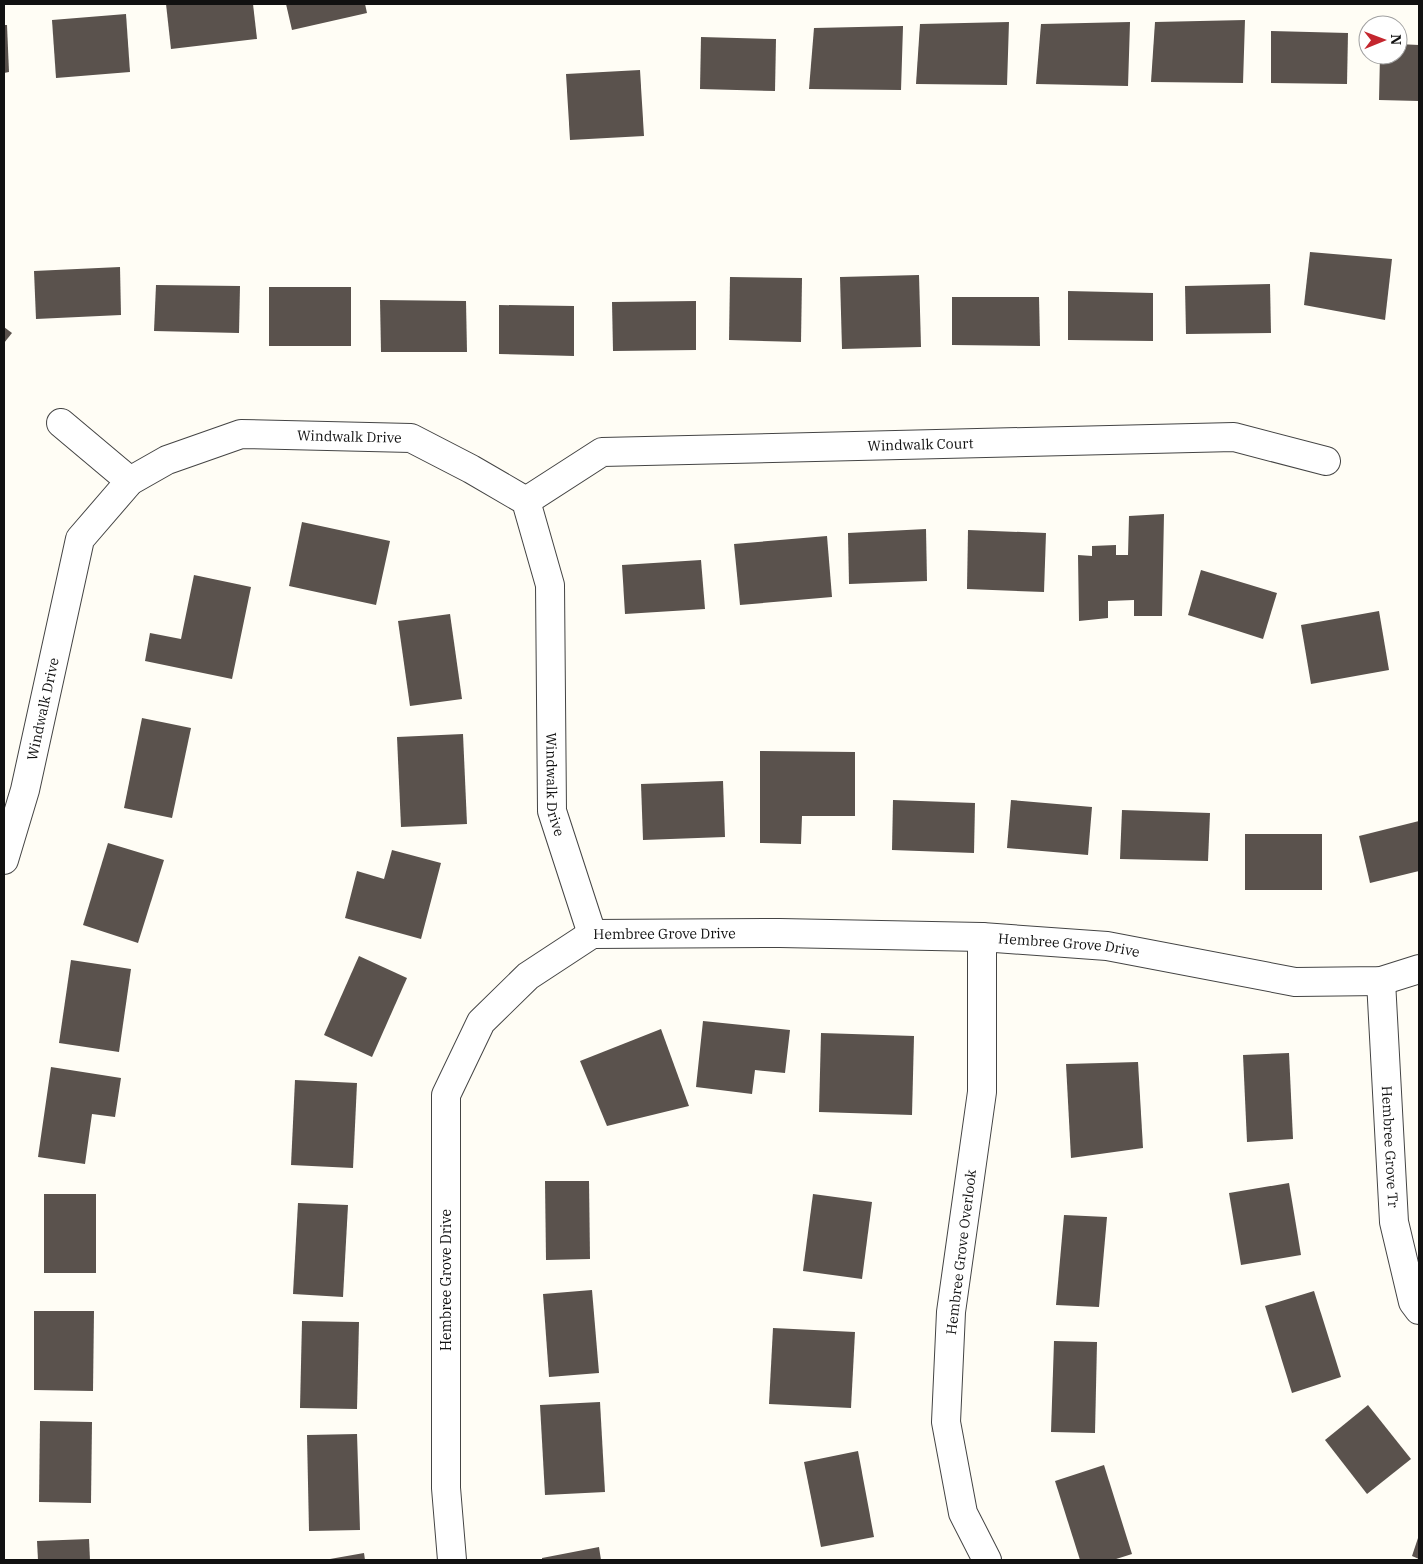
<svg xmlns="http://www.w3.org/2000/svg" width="1423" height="1564" viewBox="0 0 1423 1564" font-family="'IBM Plex Serif',serif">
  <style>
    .building { fill: #5a524d }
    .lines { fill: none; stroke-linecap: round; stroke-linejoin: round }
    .minor-casing { stroke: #444; stroke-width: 30 }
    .minor { stroke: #fff; stroke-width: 28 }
    .labels { text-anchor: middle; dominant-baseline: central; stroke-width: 5; stroke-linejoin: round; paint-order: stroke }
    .street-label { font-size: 14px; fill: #111; stroke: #fff }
  </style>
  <rect width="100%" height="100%" fill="#fffdf5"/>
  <g class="building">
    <polygon points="166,4 253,4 257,39 171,49"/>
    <polygon points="286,4 365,4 367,13 292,30"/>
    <polygon points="126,14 130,72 56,78 52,20"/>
    <polygon points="1245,20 1243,83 1151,82 1155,22"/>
    <polygon points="1009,22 1007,85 916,84 920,24"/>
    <polygon points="1130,22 1128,86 1036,84 1041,24"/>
    <polygon points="4,25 7,25 9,72 4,73"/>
    <polygon points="903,26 901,90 809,89 814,28"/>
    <polygon points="1271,31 1348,33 1347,84 1271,83"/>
    <polygon points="701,37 776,39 775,91 700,89"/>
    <polygon points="1398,44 1419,45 1419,101 1379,100 1380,55 1398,55"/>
    <polygon points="640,70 644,136 570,140 566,74"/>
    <polygon points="1310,252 1392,259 1385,320 1304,305"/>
    <polygon points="120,267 121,315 36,319 34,271"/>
    <polygon points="919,275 921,347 842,349 840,277"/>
    <polygon points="730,277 802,278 801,342 729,340"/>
    <polygon points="1270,284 1271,333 1186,334 1185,286"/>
    <polygon points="156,285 240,286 239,333 154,331"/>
    <rect x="269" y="287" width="82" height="59"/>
    <polygon points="1068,291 1153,293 1153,341 1068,340"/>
    <polygon points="952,297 1039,297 1040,346 952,345"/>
    <polygon points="380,300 466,301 467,352 381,352"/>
    <polygon points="696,301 696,350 613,351 612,302"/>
    <polygon points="499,305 574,306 574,356 499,354"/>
    <polygon points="4,327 12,333 4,343"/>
    <polygon points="1164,514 1162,616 1134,616 1134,600 1108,601 1108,618 1079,621 1078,555 1092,556 1092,546 1116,545 1116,555 1128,555 1129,516"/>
    <polygon points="302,522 390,541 376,605 289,586"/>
    <polygon points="926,529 927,581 849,584 848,533"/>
    <polygon points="968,530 1046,533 1044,592 967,589"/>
    <polygon points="827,536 832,597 740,605 734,544"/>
    <polygon points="701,560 705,609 625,614 622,565"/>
    <polygon points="1201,570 1277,593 1263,639 1188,615"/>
    <polygon points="194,575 251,587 232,679 145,661 150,633 181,639"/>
    <polygon points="1379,611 1389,670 1311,684 1301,625"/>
    <polygon points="450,614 462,699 410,706 398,621"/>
    <polygon points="142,718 191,728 172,818 124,808"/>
    <polygon points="463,734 467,824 401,827 397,737"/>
    <polygon points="760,751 855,752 855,816 802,816 801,844 760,843"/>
    <polygon points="723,781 725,837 643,840 641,784"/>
    <polygon points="893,800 975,803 974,853 892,850"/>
    <polygon points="1011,800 1092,807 1088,855 1007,848"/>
    <polygon points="1122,810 1210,813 1208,861 1120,859"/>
    <polygon points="1419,821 1419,871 1370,883 1359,836"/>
    <rect x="1245" y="834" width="77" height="56"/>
    <polygon points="108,843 164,860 138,943 83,925"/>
    <polygon points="392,850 441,863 421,939 345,918 357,871 384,879"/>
    <polygon points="359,956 407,978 372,1057 324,1035"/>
    <polygon points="71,960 131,969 119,1052 59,1043"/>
    <polygon points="703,1021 790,1030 785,1073 755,1070 752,1094 696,1087"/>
    <polygon points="661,1029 689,1106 607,1126 580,1061"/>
    <polygon points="821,1033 914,1036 912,1115 819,1112"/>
    <polygon points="1289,1053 1293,1139 1247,1142 1243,1055"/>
    <polygon points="1138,1062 1143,1148 1071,1158 1066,1064"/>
    <polygon points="51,1067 121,1078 115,1117 92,1114 85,1164 38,1157"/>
    <polygon points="295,1080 357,1083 353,1168 291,1165"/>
    <polygon points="545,1181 589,1181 590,1259 546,1260"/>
    <polygon points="1289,1183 1301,1255 1241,1265 1229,1193"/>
    <rect x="44" y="1194" width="52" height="79"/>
    <polygon points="813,1194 872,1202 862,1279 803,1271"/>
    <polygon points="298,1203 348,1205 343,1297 293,1294"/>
    <polygon points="1064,1215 1107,1217 1099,1307 1056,1305"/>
    <polygon points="592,1290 599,1373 549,1377 543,1294"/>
    <polygon points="1314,1291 1341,1377 1292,1393 1265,1306"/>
    <polygon points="34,1311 94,1311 93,1391 34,1390"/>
    <polygon points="302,1321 359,1322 357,1409 300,1408"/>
    <polygon points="773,1328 855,1332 851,1408 769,1404"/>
    <polygon points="1054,1341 1097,1342 1095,1433 1051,1432"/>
    <polygon points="600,1402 605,1492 545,1495 540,1405"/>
    <polygon points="1368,1405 1411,1459 1367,1494 1325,1440"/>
    <polygon points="40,1421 92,1422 91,1503 39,1502"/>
    <polygon points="357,1434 360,1530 309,1531 307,1435"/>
    <polygon points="858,1451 874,1537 821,1547 804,1462"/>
    <polygon points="1104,1465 1132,1554 1113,1560 1080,1560 1055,1481"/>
    <polygon points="1419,1535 1419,1559 1412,1556"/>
    <polygon points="89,1539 90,1560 38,1560 37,1541"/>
    <polygon points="599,1547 601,1560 542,1560 542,1558"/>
    <polygon points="364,1553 365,1560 330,1560 330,1559"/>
  </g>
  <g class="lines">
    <g class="minor-casing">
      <g id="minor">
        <polyline points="61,423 130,481"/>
        <path id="s1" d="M526,501L602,452L1234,437L1326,461"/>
        <path id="s2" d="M4,860L25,790L80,539L130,481L167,460L241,434L411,438L471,469L526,501L550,585L552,811L592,934"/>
        <polyline points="982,937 982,1092 951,1312 946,1422 963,1513 987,1560"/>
        <path id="s3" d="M1381,981L1394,1222L1413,1302L1419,1310"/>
        <path id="s4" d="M452,1560L446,1488V1095L481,1022L528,976L592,934L780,933L982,937L1107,946L1295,982L1381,981L1419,969"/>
      </g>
    </g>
    <use href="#minor" class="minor"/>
  </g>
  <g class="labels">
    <g class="street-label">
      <text stroke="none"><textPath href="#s2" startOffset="636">Windwalk Drive</textPath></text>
      <text stroke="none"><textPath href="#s1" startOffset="409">Windwalk Court</textPath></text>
      <text stroke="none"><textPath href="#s2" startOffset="156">Windwalk Drive</textPath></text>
      <text stroke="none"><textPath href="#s2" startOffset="1116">Windwalk Drive</textPath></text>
      <text stroke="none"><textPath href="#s4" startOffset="761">Hembree Grove Drive</textPath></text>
      <text stroke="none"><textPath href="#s4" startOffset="1166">Hembree Grove Drive</textPath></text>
      <text stroke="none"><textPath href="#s3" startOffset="166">Hembree Grove Tr</textPath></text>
      <text transform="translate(961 1252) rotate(-83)">Hembree Grove Overlook</text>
      <text transform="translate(446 1280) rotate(-90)">Hembree Grove Drive</text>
    </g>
  </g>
  <rect width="1423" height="1564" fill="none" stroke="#111111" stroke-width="10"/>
  <g transform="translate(1383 40) rotate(89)"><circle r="24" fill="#ffffff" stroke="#a0a0a0"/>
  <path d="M0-4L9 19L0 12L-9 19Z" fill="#c4262e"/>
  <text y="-8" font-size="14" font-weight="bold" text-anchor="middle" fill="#111111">N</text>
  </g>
</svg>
